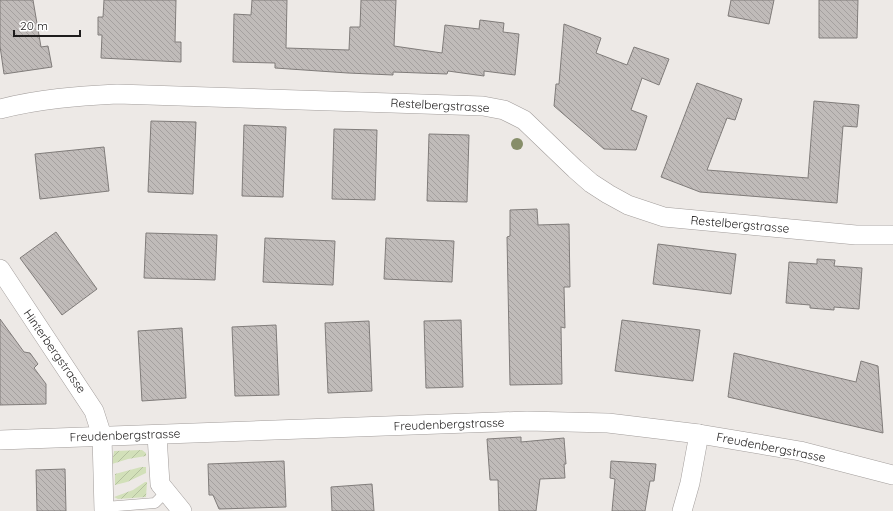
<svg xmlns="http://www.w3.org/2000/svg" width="893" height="511" viewBox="0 0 893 511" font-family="Quicksand,sans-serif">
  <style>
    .garden { fill: url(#garden-furrows) }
    .building { fill: url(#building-back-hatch); stroke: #807c7a }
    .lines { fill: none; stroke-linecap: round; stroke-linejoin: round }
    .service-casing { stroke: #a29d9b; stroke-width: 11 }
    .minor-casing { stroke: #a29d9b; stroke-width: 20 }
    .service { stroke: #fff; stroke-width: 10 }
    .minor { stroke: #fff; stroke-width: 19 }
    .tree { fill: #878e69 }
    .labels { text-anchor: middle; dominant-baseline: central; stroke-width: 3.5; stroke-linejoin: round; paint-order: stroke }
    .street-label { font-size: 12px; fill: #1f1d1d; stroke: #fff }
  </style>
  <defs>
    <pattern id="garden-furrows" width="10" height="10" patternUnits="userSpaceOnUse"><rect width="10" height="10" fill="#d2e0b9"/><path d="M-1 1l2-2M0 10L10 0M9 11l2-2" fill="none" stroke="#b4c09f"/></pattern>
    <pattern id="building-back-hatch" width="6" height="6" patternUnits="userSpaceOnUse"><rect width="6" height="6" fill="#c0bbb9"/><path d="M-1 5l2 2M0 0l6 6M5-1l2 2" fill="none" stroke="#a5a09f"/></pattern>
  </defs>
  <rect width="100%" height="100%" fill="#ede9e6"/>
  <g class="garden">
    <polygon points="142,450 146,453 146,456 128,459 112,464 114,451"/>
    <polygon points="141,467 146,467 146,473 127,482 115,485 115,474"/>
    <polygon points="145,482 147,482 146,497 118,499 114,497 133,490"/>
  </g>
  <g class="building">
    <polygon points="0,0 33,0 41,47 48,46 52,67 4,74 0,46"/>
    <polygon points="104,0 176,0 175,42 181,42 181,62 101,58 102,35 98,35 98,17 103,17"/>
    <polygon points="252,0 287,0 286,48 349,50 350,27 360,27 361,0 396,0 394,46 442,53 445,25 479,29 480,20 504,23 503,32 519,34 515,75 484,71 484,76 448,71 447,74 393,72 393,75 348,73 275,68 275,63 233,62 234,14 251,15"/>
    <polygon points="731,0 774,0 769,24 728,16"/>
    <polygon points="819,0 858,0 857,38 819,38"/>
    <polygon points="564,24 601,38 596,53 627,65 634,47 669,59 659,85 642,78 631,110 647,116 636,150 604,149 554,106 556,84 559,84"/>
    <polygon points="697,83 742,99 735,120 727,118 707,170 808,178 814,101 859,105 857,127 843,126 837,203 700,192 661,177"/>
    <polygon points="151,121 196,122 193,194 148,192"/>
    <polygon points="244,125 286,127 283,197 242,196"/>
    <polygon points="334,129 377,130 375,200 332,199"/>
    <polygon points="429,134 469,135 467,202 427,201"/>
    <polygon points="104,147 109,191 40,199 35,154"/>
    <polygon points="537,209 538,225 569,224 570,287 564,287 565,328 561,327 562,384 510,385 507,237 510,236 510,210"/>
    <polygon points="56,232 97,289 62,315 20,258"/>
    <polygon points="146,233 217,235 215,280 144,278"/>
    <polygon points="265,238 335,241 333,285 263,282"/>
    <polygon points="386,238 454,241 452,282 384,279"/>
    <polygon points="658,244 736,254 731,294 653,284"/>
    <polygon points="817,259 835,260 834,266 862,268 859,309 834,307 834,310 810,308 810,305 786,303 789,262 817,264"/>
    <polygon points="0,319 24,352 30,353 38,364 34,368 46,384 46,404 0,405"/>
    <polygon points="461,320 463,387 426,388 424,321"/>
    <polygon points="622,320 700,330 693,381 615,371"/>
    <polygon points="369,321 372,391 328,393 325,323"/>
    <polygon points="276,325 279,395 235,396 232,327"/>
    <polygon points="182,328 186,398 142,401 138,331"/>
    <polygon points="734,353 856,382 861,361 878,366 883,433 728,397"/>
    <polygon points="521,437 521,442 564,438 566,464 564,464 565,478 540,479 536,511 499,511 498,480 490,480 487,439"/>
    <polygon points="284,461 286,507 219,509 213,495 209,495 208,464"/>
    <polygon points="611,461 656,464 654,481 650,481 645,511 612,511 615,479 610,478"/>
    <polygon points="65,469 66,511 37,511 36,470"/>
    <polygon points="372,484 374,511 332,511 331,487"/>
  </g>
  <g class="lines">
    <g class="service-casing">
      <polyline id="service" points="105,507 155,503 165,493"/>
    </g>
    <g class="minor-casing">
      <g id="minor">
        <path d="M0,109C39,99 77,96 117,94L483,106L504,110L524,120L575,169L591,183L608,194L628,205L664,217L856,235H893"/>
        <polyline points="0,269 94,411 102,436 104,511"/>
        <polyline points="157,435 160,484 182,511"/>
        <polyline points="0,440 527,421 608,423 699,434 800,451 893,475"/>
        <polyline points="682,511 690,483 699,434"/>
      </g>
    </g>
    <use href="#service" class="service"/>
    <use href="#minor" class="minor"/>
  </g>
  <circle class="tree" cx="517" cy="144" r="6"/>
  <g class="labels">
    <g class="street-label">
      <text transform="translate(440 105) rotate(3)">Restelbergstrasse</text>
      <text transform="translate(740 224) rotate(5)">Restelbergstrasse</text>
      <text transform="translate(55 351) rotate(55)">Hinterbergstrasse</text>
      <text transform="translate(449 424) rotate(-2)">Freudenbergstrasse</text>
      <text transform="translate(125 435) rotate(-2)">Freudenbergstrasse</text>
      <text transform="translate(771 447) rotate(11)">Freudenbergstrasse</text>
    </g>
  </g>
  <path d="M14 30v6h66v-6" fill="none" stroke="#1f1d1d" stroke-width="2"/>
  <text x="20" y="30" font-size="12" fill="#1f1d1d" stroke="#ffffff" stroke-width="3" paint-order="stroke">20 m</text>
</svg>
